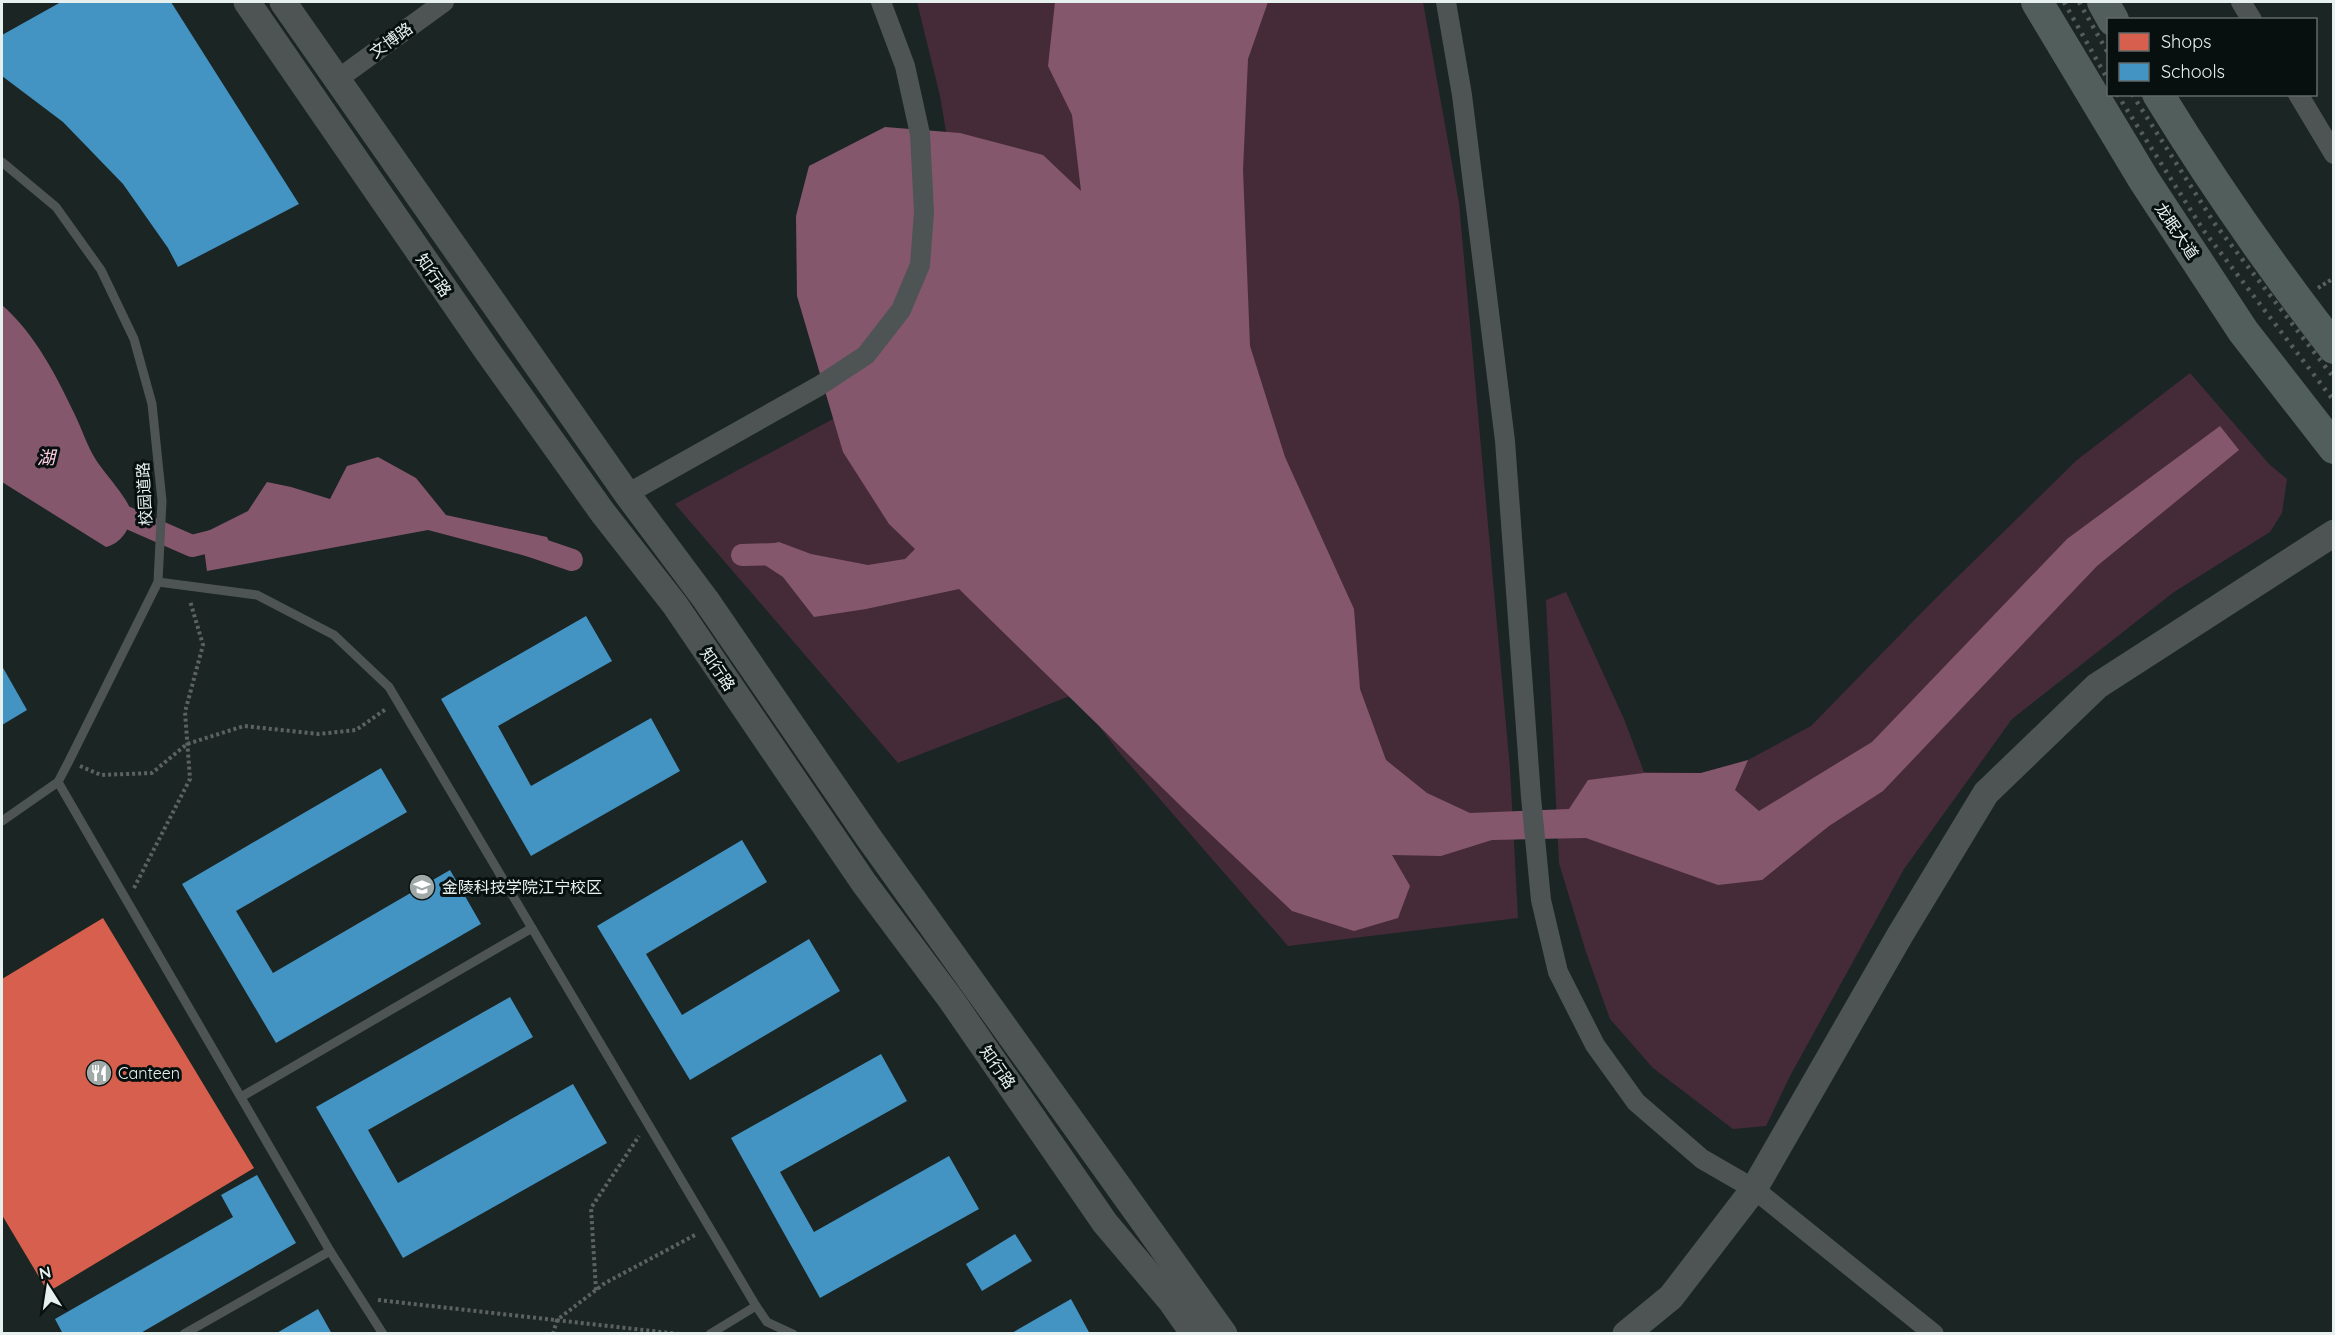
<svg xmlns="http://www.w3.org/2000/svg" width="2335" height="1335" viewBox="0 0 2335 1335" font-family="Quicksand,'Noto Sans SC',sans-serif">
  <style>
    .green { fill: #452b38 }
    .water { fill: #85576d }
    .shops { fill: #d6604d }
    .schools { fill: #4393c3 }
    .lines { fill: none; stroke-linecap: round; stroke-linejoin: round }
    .canal { stroke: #85576d; stroke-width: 22 }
    .path { stroke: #5c6261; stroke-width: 4; stroke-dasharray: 3 3; stroke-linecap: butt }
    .lane { stroke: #4d5453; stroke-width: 9 }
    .street { stroke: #4d5453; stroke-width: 20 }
    .secondary { stroke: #4d5453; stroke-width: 27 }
    .primary { stroke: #515e5b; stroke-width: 32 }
    .rail { stroke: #565c5b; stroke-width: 4.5; stroke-dasharray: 3 6; stroke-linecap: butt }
    .labels { text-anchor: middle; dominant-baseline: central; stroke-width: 6; stroke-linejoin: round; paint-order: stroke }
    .street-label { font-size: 16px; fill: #e6f1ef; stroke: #08100f }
    .poi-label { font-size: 16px; fill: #e6f1ef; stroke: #08100f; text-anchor: start }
    .water-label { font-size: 18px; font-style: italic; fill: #ffcde3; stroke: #08100f }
  </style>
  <rect width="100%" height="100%" fill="#1b2523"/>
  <g class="green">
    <polygon points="917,2 1423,2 1459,203 1510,769 1518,918 1288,946 1118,751 1075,694 898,763 675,504 911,377 958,202 940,96"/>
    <polygon points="2190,373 2269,464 2287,479 2282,513 2270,532 2174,592 2012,719 1904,869 1790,1076 1766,1126 1733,1129 1653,1068 1610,1019 1586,952 1559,863 1546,600 1566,592 1624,719 1644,772 1701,773 1748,760 1811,726 1934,600 2077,460"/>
  </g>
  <g class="water">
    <polygon points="1055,2 1268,2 1248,59 1243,170 1250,346 1285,457 1354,609 1360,689 1386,760 1427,793 1470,813 1569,809 1588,780 1644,773 1701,773 1748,760 1735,790 1759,811 1872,742 2067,539 2220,426 2239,450 2097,566 1883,791 1829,826 1762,880 1718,885 1586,838 1492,840 1441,856 1392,855 1410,886 1398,918 1354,931 1292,911 1187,812 959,589 866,609 814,617 783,577 742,550 779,542 811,554 868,565 905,559 915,549 889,524 843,452 797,296 796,216 809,166 885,127 960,133 1043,155 1081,191 1072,115 1048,66"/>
    <path d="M2,305C35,334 56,375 75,415C82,429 87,446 96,460C103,471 128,499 130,509C133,526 122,543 106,547L2,482Z"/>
    <polygon points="378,457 416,478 446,515 547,537 560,565 428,530 207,571 202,534 248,511 267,482 291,487 330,499 347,466"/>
  </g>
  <polygon class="shops" points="103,918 254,1168 48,1292 2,1215 2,979"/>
  <g class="schools">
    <polygon points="61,2 171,2 299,204 178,267 168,248 123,184 63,122 2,76 2,35"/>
    <polygon points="586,616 612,661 498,726 531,786 651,718 680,771 531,856 441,699"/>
    <polygon points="2,666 27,710 2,725"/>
    <polygon points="381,768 407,812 236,911 273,973 450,870 481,924 276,1043 182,884"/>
    <polygon points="742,840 767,882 646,954 682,1015 809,939 840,991 690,1080 597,926"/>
    <polygon points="510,997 533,1037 368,1130 398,1183 573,1084 607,1143 403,1258 316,1107"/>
    <polygon points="881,1054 907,1101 780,1172 814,1232 949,1156 979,1209 820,1298 731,1138"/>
    <polygon points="257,1175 296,1243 139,1334 63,1334 55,1319 233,1217 221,1195"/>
    <polygon points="1015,1234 1032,1261 982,1291 966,1264"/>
    <polygon points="1071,1299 1090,1334 1010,1334"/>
    <polygon points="318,1309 332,1334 275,1334"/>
  </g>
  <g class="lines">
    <g class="canal">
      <polyline points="103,507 192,546 232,536"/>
      <polyline points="528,545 572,560"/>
      <polyline points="742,555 777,554 779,556"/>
    </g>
    <g class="path">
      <polyline points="2318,288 2334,278"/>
      <polyline points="80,766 101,775 152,773 187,744 244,726 319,734 356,730 386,709"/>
      <polyline points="134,888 190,779 185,712 203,645 190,601"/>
      <polyline points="596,1290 591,1208 639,1136"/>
      <polyline points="378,1300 679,1334"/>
      <polyline points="553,1334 557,1320 605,1283 697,1234"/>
    </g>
    <g class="lane">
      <polyline points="2,162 56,207 101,270 134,339 152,404 162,501 158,582 69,761 58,782 2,821"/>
      <polyline points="158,582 257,595 334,635 389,687 756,1306 710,1334"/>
      <polyline points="58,782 330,1251 383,1334"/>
      <polyline points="241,1097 532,928"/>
      <polyline points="756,1306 767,1322 793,1334"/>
      <polyline points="184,1334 330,1251"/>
    </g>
    <g class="street">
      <polyline points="1446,2 1462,95 1505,441 1531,797 1541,900 1558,972 1595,1045 1636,1102 1702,1159 1754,1189 1934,1334"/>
      <polyline points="2241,2 2252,20"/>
      <polyline points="338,79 444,2"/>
      <polyline points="2298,94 2334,154"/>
      <polyline points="627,494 819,386 866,355 901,310 920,265 924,212 920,134 905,66 881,2"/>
    </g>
    <g class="secondary">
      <polyline points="247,2 486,349 603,513 675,605 864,883 952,1001 1105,1223 1171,1301 1194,1334"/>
      <polyline points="283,2 627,494 706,600 869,838 1224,1334"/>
      <polyline points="1626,1334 1671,1297 1754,1189 1900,935 1986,793 2097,686 2334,533"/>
    </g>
    <g class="primary">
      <polyline points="2037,2 2144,180 2243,331 2334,448"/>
      <polyline points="2103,2 2113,20"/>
      <path d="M2158,94C2212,182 2271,267 2334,348"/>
    </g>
    <g class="rail">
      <polyline points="2064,2 2108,80"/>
      <polyline points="2079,2 2108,53"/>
      <polyline points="2117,94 2204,231 2334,401"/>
      <polyline points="2132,94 2215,224 2334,378"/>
    </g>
  </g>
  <defs>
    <g id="university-disc" transform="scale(1.35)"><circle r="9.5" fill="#9faaa8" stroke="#08100f"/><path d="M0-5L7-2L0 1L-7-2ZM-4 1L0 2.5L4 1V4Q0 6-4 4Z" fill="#fff"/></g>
    <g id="restaurant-disc" transform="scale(1.35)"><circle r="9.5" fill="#9faaa8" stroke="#08100f"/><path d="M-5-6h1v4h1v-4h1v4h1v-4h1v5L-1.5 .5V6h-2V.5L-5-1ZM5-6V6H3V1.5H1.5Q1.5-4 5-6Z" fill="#fff"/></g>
  </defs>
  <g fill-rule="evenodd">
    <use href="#university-disc" x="422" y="887"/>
    <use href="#restaurant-disc" x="99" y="1073"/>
  </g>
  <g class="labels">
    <g class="street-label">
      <text transform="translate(391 40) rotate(-36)">文博路</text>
      <text transform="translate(2177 231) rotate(56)">龙眠大道</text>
      <text transform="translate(434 275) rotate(55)">知行路</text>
      <text transform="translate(144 494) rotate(-93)">校园道路</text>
      <text transform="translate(718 669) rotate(56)">知行路</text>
      <text transform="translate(998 1067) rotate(55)">知行路</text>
    </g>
    <g class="poi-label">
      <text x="442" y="887">金陵科技学院江宁校区</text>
      <text x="118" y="1073">Canteen</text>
    </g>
    <g class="water-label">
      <text x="46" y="457">湖</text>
    </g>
  </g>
  <rect width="2335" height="1335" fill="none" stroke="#e6f1ef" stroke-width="6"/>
  <rect x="2107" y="18" width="210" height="78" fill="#08100f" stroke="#616a69" stroke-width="1.5"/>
  <rect x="2119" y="33" width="30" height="18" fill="#d6604d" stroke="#616a69" stroke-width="1.5"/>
  <text x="2161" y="48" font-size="18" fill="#e6f1ef">Shops</text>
  <rect x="2119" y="63" width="30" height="18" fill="#4393c3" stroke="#616a69" stroke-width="1.5"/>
  <text x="2161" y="78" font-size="18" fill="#e6f1ef">Schools</text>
  <g transform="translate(48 1287) rotate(348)" stroke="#08100f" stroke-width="4.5" paint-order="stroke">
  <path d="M0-4.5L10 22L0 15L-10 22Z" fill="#e6f1ef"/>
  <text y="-9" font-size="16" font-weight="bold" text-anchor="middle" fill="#e6f1ef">N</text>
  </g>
</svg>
